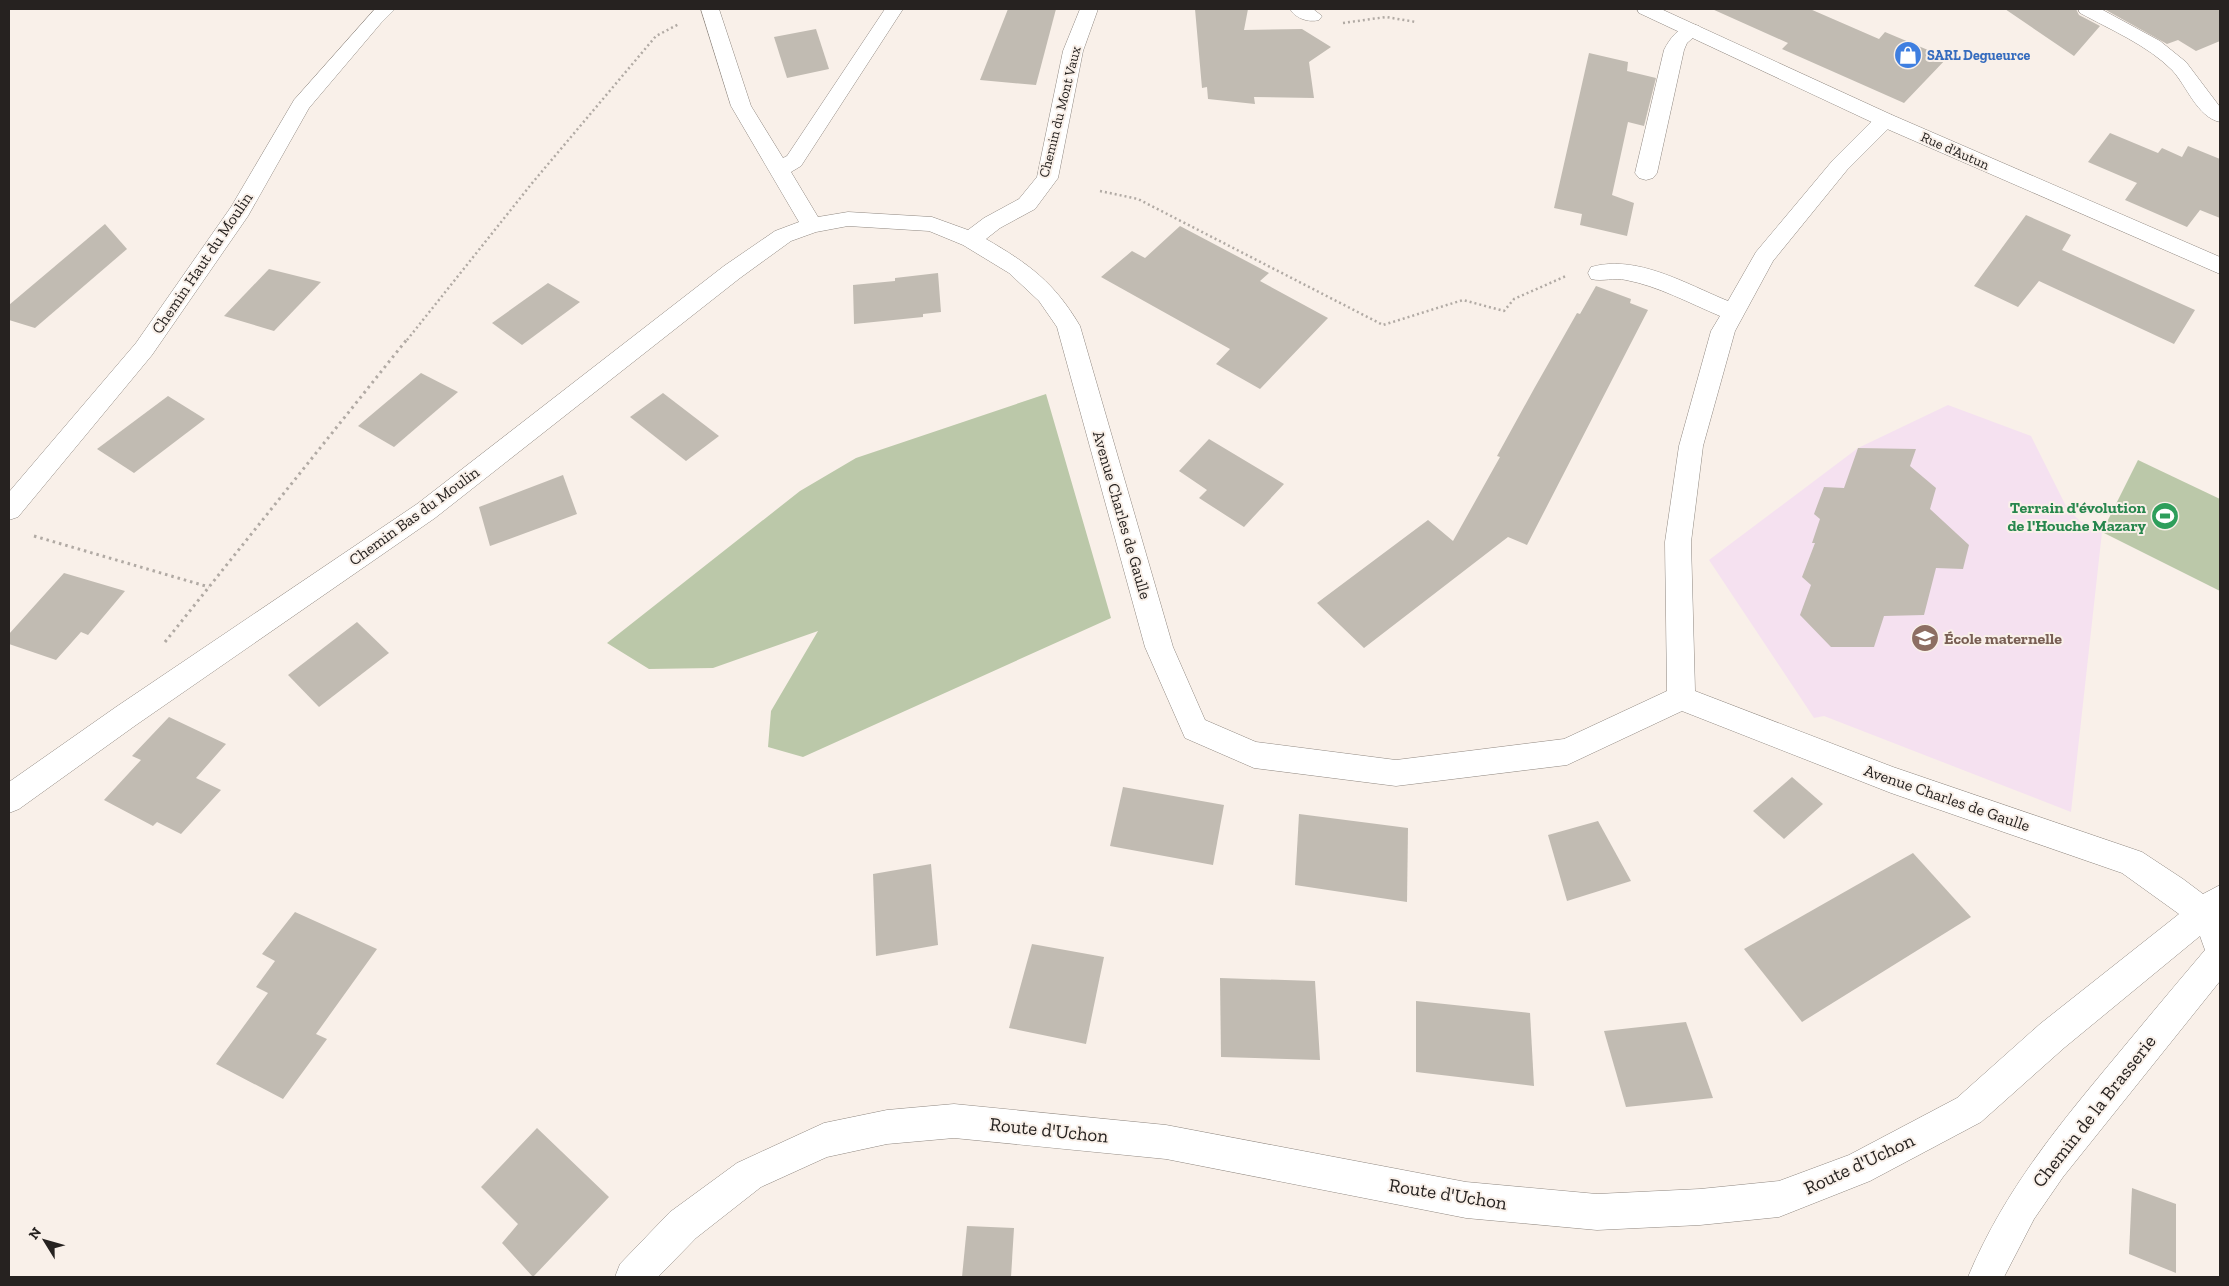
<svg xmlns="http://www.w3.org/2000/svg" width="2229" height="1286" viewBox="0 0 2229 1286" font-family="'Zilla Slab',serif">
  <style>
    .education { fill: #f5e1f0 }
    .green { fill: #bbc8a9 }
    .building { fill: #c1bbb2 }
    .lines { fill: none; stroke-linecap: round; stroke-linejoin: round }
    .minor-casing { stroke: #908881; stroke-width: 1 }
    .major-casing { stroke: #908881; stroke-width: 1 }
    .path-far1 { stroke: #b1aaa4; stroke-width: 2.5; stroke-dasharray: 2 3; stroke-linecap: butt }
    .path { stroke: #b1aaa4; stroke-width: 3; stroke-dasharray: 2.5 4; stroke-linecap: butt }
    .minor { fill: #fff; fill-rule: evenodd }
    .major { fill: #fff; fill-rule: evenodd }
    .labels { text-anchor: middle; dominant-baseline: central; stroke-width: 4; stroke-linejoin: round; paint-order: stroke }
    .far-shop-label { font-size: 14px; font-weight: bold; fill: #366cbe; stroke: #f9f0e9; text-anchor: start }
    .far-street-label { font-size: 14px; fill: #262220; stroke: #f9f0e9 }
    .street-label { font-size: 16px; fill: #262220; stroke: #f9f0e9 }
    .leisure-label { font-size: 16px; font-weight: bold; fill: #27864d; stroke: #f9f0e9; text-anchor: end }
    .education-label { font-size: 16px; font-weight: bold; fill: #785e54; stroke: #f9f0e9; text-anchor: start }
    .near-street-label { font-size: 19px; fill: #262220; stroke: #f9f0e9 }
  </style>
  <rect width="100%" height="100%" fill="#f9f0e9"/>
  <polygon class="education" points="1948,405 2031,436 2067,508 2080,521 2102,532 2071,812 1824,716 1814,718 1709,560 1858,448"/>
  <g class="green">
    <polygon points="1046,394 1111,618 803,757 768,747 771,711 818,631 713,668 649,669 607,643 800,491 856,458"/>
    <polygon points="2138,460 2220,499 2220,591 2102,532"/>
  </g>
  <g class="building">
    <polygon points="1008,9 1056,9 1036,85 980,80"/>
    <polygon points="1195,9 1248,9 1244,30 1302,29 1331,47 1309,62 1314,98 1254,97 1255,104 1208,99 1207,87 1202,88"/>
    <polygon points="1712,9 1810,9 1879,39 1885,32 1947,58 1904,103 1782,49 1788,43"/>
    <polygon points="2005,9 2076,9 2079,15 2100,26 2074,56"/>
    <polygon points="2104,9 2220,9 2220,41 2196,51 2178,40 2167,44"/>
    <polygon points="816,29 829,69 787,78 774,37"/>
    <polygon points="1589,53 1628,62 1627,71 1656,78 1644,126 1628,122 1612,195 1634,203 1627,236 1580,225 1582,214 1554,208"/>
    <polygon points="2110,133 2158,153 2162,148 2182,157 2188,146 2220,159 2220,218 2200,210 2187,227 2125,200 2137,183 2088,162"/>
    <polygon points="2026,215 2071,235 2062,250 2195,310 2174,344 2039,281 2018,307 1974,286"/>
    <polygon points="105,224 127,249 35,328 9,320 9,305"/>
    <polygon points="1180,226 1269,273 1260,281 1328,318 1260,389 1216,364 1230,349 1101,277 1132,251 1145,258"/>
    <polygon points="269,269 321,282 274,331 224,316"/>
    <polygon points="938,273 941,312 923,314 923,317 854,324 853,285 895,281 895,278"/>
    <polygon points="548,283 580,302 522,345 492,323"/>
    <polygon points="1596,286 1631,299 1630,303 1648,310 1527,545 1508,537 1364,648 1317,603 1428,520 1453,541 1500,457 1497,456 1535,387 1577,313 1580,314"/>
    <polygon points="421,373 458,392 394,447 358,426"/>
    <polygon points="663,393 719,436 686,461 630,417"/>
    <polygon points="168,396 205,419 134,473 97,449"/>
    <polygon points="1209,439 1284,484 1244,527 1199,498 1207,490 1179,471"/>
    <polygon points="1858,448 1916,449 1910,466 1936,488 1930,509 1969,545 1963,569 1936,568 1924,615 1884,616 1874,647 1831,647 1800,615 1811,585 1802,577 1815,543 1812,543 1820,519 1814,514 1824,487 1844,488"/>
    <polygon points="563,475 577,514 490,546 479,507"/>
    <polygon points="64,573 125,591 88,635 81,632 56,660 9,644 9,634"/>
    <polygon points="357,622 389,653 319,707 288,675"/>
    <polygon points="169,717 226,744 196,778 221,790 181,834 157,822 153,826 104,800 141,760 132,756"/>
    <polygon points="1792,777 1823,804 1784,839 1753,811"/>
    <polygon points="1123,787 1224,805 1213,865 1110,846"/>
    <polygon points="1299,814 1408,828 1407,902 1295,885"/>
    <polygon points="1598,821 1631,881 1567,901 1548,835"/>
    <polygon points="1913,853 1971,917 1802,1022 1744,949"/>
    <polygon points="931,864 938,945 876,956 873,874"/>
    <polygon points="295,912 377,949 316,1034 327,1039 283,1099 216,1064 268,993 256,987 275,961 262,954"/>
    <polygon points="1032,944 1104,957 1086,1044 1009,1028"/>
    <polygon points="1220,978 1315,981 1320,1060 1221,1057"/>
    <polygon points="1416,1001 1530,1013 1534,1086 1416,1072"/>
    <polygon points="1686,1022 1713,1098 1626,1107 1604,1031"/>
    <polygon points="537,1128 609,1197 533,1277 502,1243 518,1224 481,1187"/>
    <polygon points="2132,1188 2176,1204 2176,1273 2129,1254"/>
    <polygon points="967,1226 1014,1228 1011,1277 962,1277"/>
  </g>
  <g class="lines">
    <g class="minor-casing">
      <g id="minor">
        <polygon points="375,9 395,9 381,23 309,108 248,216 152,355 18,517 9,520 9,492 136,343 231,207 294,100"/>
        <path d="M701,9H719L751,106L783,158L787,156L885,9H903L801,166L791,172L818,217L848,212L932,217L968,230L984,218L1019,199L1037,177L1063,51L1080,9H1098L1083,51L1058,178L1035,209L1000,228L986,239C1029,264 1054,282 1080,326L1173,647L1205,720L1256,742L1396,760L1564,739L1667,691L1665,542L1679,446L1711,331L1720,316C1689,303 1658,286 1626,280C1614,277 1603,282 1591,279L1588,273L1591,267C1637,254 1686,284 1728,301L1756,252L1833,160L1878,115L1885,114L1892,115L1895,120L1892,125L1847,170L1773,261L1735,331L1703,446L1691,542L1695,691L1893,767L2142,852L2183,879L2203,894L2220,885V981L2063,1177L2034,1219L2004,1277H1968C2001,1198 2049,1137 2103,1072C2137,1031 2171,990 2205,950L2200,936L2064,1048L1981,1122L1870,1181L1779,1217L1700,1225L1597,1230L1466,1218L1166,1159L954,1138L887,1144L827,1157L761,1187L696,1238L658,1277H615L620,1264L670,1212L737,1163L824,1123L887,1110L954,1104L1166,1125L1466,1182L1597,1194L1700,1189L1779,1181L1849,1155L1957,1098L2040,1024L2179,914L2122,873L1891,793L1682,711L1567,765L1396,786L1254,768L1185,738L1145,647L1057,327L1039,301L1009,273L963,245L929,231L848,226L816,232L791,241L740,278L435,518L136,725L19,809L9,813V782L116,707L417,504L724,266L775,231L799,222L731,106Z"/>
        <path d="M1290,9H1313L1322,16L1319,20C1308,23 1295,18 1290,9Z"/>
        <path d="M2078,9H2101L2160,41L2186,62L2220,107V122C2197,117 2187,86 2172,70C2147,45 2111,30 2080,13Z"/>
        <path d="M1692,24L1699,26L1702,30L1687,43L1684,50L1657,173L1653,178L1646,180L1639,178L1635,173L1664,50C1670,38 1678,28 1692,24Z"/>
      </g>
    </g>
    <g class="major-casing">
      <polygon id="major" points="1637,9 1661,9 1892,115 2220,257 2220,274 1878,125 1639,13"/>
    </g>
    <g class="path-far1">
      <polyline points="1343,23 1386,17 1416,22"/>
      <polyline points="1100,191 1138,199 1383,325 1463,300 1504,311 1514,299 1566,276"/>
      <polyline points="407,340 533,182 656,36 679,24"/>
    </g>
    <g class="path">
      <polyline points="34,536 209,587"/>
      <polyline points="165,642 408,338"/>
    </g>
    <use href="#minor" class="minor"/>
    <use href="#major" class="major"/>
  </g>
  <defs>
    <g id="shop-disc" transform="scale(1.4375)"><circle r="9.5" fill="#3f7fe0" stroke="#f9f0e9"/><path d="M-5-2.5h2.3a2.7 3.5 0 0 1 5.4 0H5L5.5 6h-11ZM-1.5-2.5h3a1.5 2.3 0 0 0-3 0Z" fill="#fff"/></g>
    <g id="stadium-disc" transform="scale(1.4375)"><circle r="9.5" fill="#2e9e5b" stroke="#f9f0e9"/><path d="M0-5a6.5 5 0 1 0 0 10a6.5 5 0 1 0 0-10ZM-3.5-1.8h7v3.6h-7Z" fill="#fff"/></g>
    <g id="school-disc" transform="scale(1.4375)"><circle r="9.5" fill="#8d6e63" stroke="#f9f0e9"/><path d="M0-5L7-2L0 1L-7-2ZM-4 1L0 2.5L4 1V4Q0 6-4 4Z" fill="#fff"/></g>
  </defs>
  <g fill-rule="evenodd">
    <use href="#shop-disc" x="1908" y="55"/>
    <use href="#stadium-disc" x="2165" y="516"/>
    <use href="#school-disc" x="1925" y="638"/>
  </g>
  <g class="labels">
    <g class="far-shop-label">
      <text x="1927" y="55">SARL Degueurce</text>
    </g>
    <g class="far-street-label">
      <text transform="translate(1060 112) rotate(-76)">Chemin du Mont Vaux</text>
      <text transform="translate(1955 151) rotate(24)">Rue d'Autun</text>
    </g>
    <g class="street-label">
      <text transform="translate(202 263) rotate(-56)">Chemin Haut du Moulin</text>
      <text transform="translate(1122 515) rotate(74)">Avenue Charles de Gaulle</text>
      <text transform="translate(414 516) rotate(-36)">Chemin Bas du Moulin</text>
      <text transform="translate(1947 798) rotate(19)">Avenue Charles de Gaulle</text>
    </g>
    <g class="leisure-label">
      <text x="2146" y="507">Terrain d'évolution<tspan x="2146" dy="18">de l'Houche Mazary</tspan></text>
    </g>
    <g class="education-label">
      <text x="1944" y="638">École maternelle</text>
    </g>
    <g class="near-street-label">
      <text transform="translate(2094 1111) rotate(-52)">Chemin de la Brasserie</text>
      <text transform="translate(1049 1130) rotate(6)">Route d'Uchon</text>
      <text transform="translate(1859 1164) rotate(-25)">Route d'Uchon</text>
      <text transform="translate(1448 1194) rotate(9)">Route d'Uchon</text>
    </g>
  </g>
  <rect width="2229" height="1286" fill="none" stroke="#262220" stroke-width="20"/>
  <g transform="translate(45 1241) rotate(307)" stroke="#f9f0e9" stroke-width="4" paint-order="stroke">
  <path d="M0-4L9 19L0 12L-9 19Z" fill="#262220"/>
  <text y="-8" font-size="14" font-weight="bold" text-anchor="middle" fill="#262220">N</text>
  </g>
</svg>
